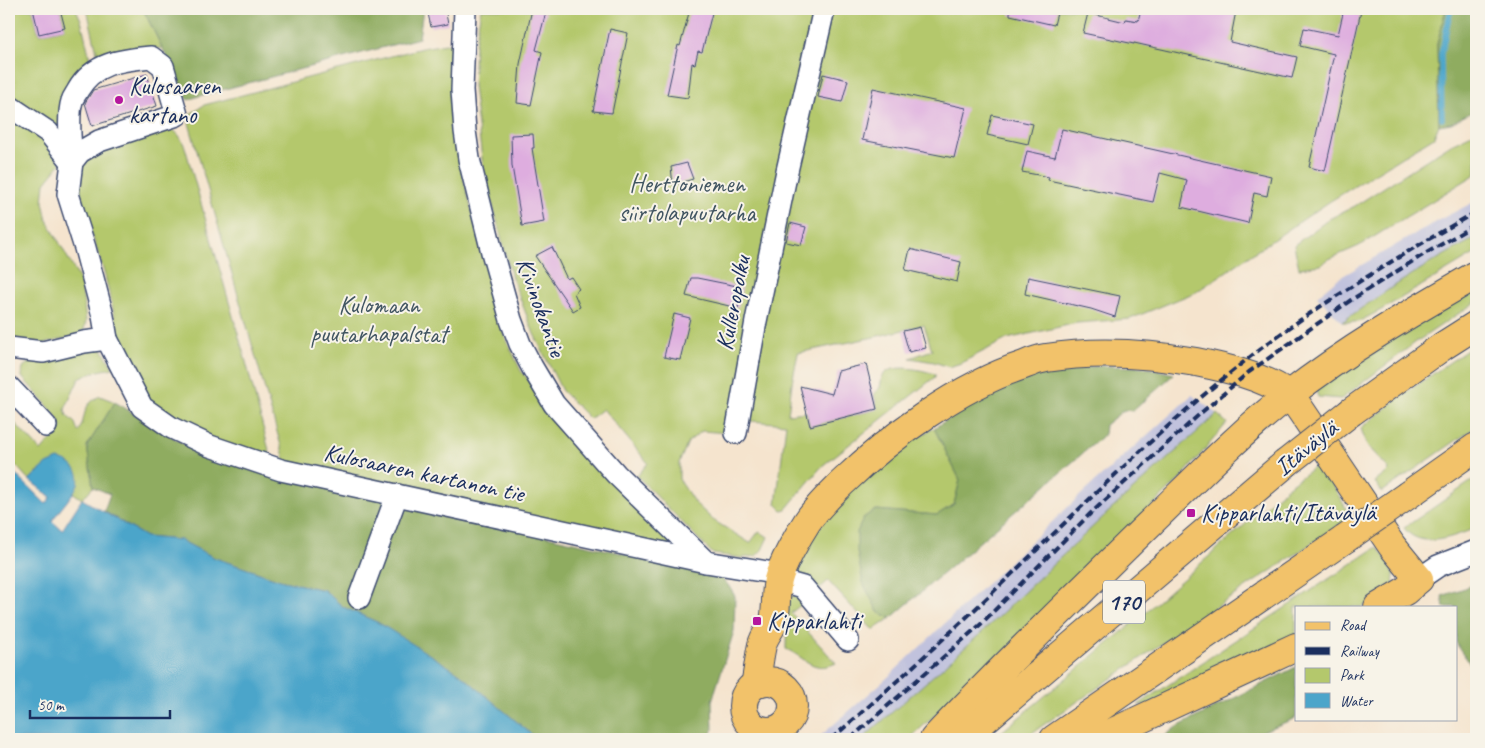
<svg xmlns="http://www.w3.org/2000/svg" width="1485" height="748" viewBox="0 0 1485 748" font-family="Caveat,sans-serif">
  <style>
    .industrial { fill: #c1c2dd }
    .green { fill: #b4c86c; stroke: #687c65 }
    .forest { fill: #8fac60; stroke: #556e5f }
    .water { fill: #4ca5ca; stroke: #346a94 }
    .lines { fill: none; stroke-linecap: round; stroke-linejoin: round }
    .stream { stroke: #4ca5ca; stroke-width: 5.5 }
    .building { fill: #deaddf }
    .minor-casing { stroke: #3c4a6f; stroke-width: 24 }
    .major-casing { stroke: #3c4a6f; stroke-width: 30 }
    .highway-casing { stroke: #3c4a6f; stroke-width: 30 }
    .minor { stroke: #fff; stroke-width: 21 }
    .major { stroke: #f2c26a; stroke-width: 28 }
    .highway { stroke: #f2c26a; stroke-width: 28 }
    .rail { stroke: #1b2f5e; stroke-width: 4; stroke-dasharray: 8 4; stroke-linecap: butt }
    .highway-bridge-casing { stroke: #3c4a6f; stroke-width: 30; stroke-linecap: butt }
    .highway-bridge { stroke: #f2c26a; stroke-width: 28 }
    .poi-dot { fill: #b5179e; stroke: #f7f3e8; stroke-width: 2 }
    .labels { text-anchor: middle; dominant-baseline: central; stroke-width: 4; stroke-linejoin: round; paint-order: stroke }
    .shield { fill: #f7f3e8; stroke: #5d6a87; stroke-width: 1 }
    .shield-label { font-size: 24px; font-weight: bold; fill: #1b2f5e }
    .poi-label { font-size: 25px; fill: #1b2f5e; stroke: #f7f3e8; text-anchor: start }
    .park-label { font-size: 25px; fill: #415562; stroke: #f7f3e8 }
    .street-label { font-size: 25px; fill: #1b2f5e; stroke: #f7f3e8 }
  </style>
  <rect width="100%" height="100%" fill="#f7f3e8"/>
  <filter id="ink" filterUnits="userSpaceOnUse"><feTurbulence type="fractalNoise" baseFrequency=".02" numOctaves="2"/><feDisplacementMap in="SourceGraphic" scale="10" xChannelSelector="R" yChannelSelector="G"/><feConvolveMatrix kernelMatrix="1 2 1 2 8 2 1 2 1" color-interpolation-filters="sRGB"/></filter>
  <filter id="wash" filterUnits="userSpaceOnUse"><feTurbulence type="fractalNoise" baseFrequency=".0096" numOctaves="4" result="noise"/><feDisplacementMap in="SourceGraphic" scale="20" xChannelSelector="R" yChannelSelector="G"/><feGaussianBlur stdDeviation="1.12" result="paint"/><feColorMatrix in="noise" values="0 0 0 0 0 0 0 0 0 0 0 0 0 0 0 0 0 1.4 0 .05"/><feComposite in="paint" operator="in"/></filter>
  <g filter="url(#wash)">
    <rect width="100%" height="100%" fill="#f5e4ce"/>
    <g class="industrial">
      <polygon points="1476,201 1476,238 1442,256 1368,303 1342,322 1317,296 1336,280 1437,221"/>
      <polygon points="1192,395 1217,414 1103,517 979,635 862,739 817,739 886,679 1087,489"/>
    </g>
    <g class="green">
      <polygon points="9,9 33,9 39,34 65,28 60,9 76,9 81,20 91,63 65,131 37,120 9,100"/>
      <polygon points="87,9 143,9 162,48 119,54 99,61"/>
      <path d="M481,9H1446L1437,44L1439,125L1434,137L1329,202L1196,292L1130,319L1077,323L1007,339L961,363L949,367L934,362L910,358L932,350L924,325L874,337L798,353L792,383L788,414L806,412L810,426L877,409L874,395C874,394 879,389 879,389C882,384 880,378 884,374C894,363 923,370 935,374V377L822,466L786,509L782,510L776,504L786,424L728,419L727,433L702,431L688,442L679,463V479L694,502L713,520L750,543L759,531L768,537L762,550L756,556L742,558L713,554L637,476L648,463L603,409L590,419L562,391L534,334L512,278L495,214L483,167L473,86L475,44Z"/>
      <polygon points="446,44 453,44 455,47 462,172 502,330 521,371 617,484 686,554 291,466 285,460 187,116 204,105 422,48"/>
      <polygon points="9,114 45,141 61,163 45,183 43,202 47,220 81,282 86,321 83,334 43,344 14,338 9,334"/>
      <path d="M170,129C179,132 181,139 185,147L246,362L271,458C257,455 241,452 227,447C212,441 198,431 183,423C175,419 164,415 157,409C127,385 114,312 105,276C98,249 68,178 84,155Z"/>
      <polygon points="1476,132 1476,174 1359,246 1329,259 1320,265 1299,268 1294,245 1329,219 1355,206 1451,144"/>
      <path d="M1476,238V253L1381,310L1358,322H1342C1385,291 1429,262 1476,238Z"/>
      <polygon points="1476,286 1476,302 1416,342 1341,399 1318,397 1316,390 1322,381"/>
      <polygon points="1476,344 1476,427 1382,492 1375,482 1389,471 1388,468 1366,444 1361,428 1401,396"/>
      <path d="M100,345L113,368L94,372L79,379L65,409L67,416L75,423L78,432C88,417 79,407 100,396L115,402L87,446L93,487L82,499L72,492L78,483L38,471L29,480L9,458V417L41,451L62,427C52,407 35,393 22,377C22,373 22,368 24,366C33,358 86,348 100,345Z"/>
      <polygon points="1217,414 1227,423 1180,479 1008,648 909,739 862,739 979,635 1103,517"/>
      <polygon points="934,428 960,480 954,504 937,515 876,510 878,612 891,618 873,630 828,581 818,590 791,573 800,553 838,503 866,476 904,450 910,441"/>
      <polygon points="1320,463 1351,517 1163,643 1023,739 993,739 1141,616 1291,484"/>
      <path d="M1476,478V528C1455,536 1421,551 1404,528Z"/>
      <polygon points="1377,547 1387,560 1394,575 1393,588 1386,595 1362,607 1296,607 1296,638 1146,705 1138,705"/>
      <path d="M787,593L797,597L803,603L791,613L836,663C813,674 805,657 786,649Z"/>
    </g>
    <g class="forest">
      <polygon points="143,9 423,9 419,38 199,96 188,100"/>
      <polygon points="1446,9 1476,9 1476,110 1451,123 1439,125 1437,44"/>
      <path d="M1101,366L1143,367L1174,374L1133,411L1124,410L1105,425L1104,435L891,618L878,612L863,583L857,551V532L864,517L876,510L937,515L954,504L960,480L934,428C971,405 1007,382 1051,371C1067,367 1085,368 1101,366Z"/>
      <polygon points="115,402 204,456 289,478 719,575 728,585 735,596 734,631 712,701 713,730 708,739 537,739 509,715 379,623 343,607 324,590 283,581 215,558 180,540 146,537 104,511 110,494 93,487 87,446"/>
      <polygon points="1476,584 1476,672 1459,648 1456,642 1456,607 1444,607 1442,596"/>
      <polygon points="1296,667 1296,718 1244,739 1161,739 1175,728"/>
    </g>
    <path class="water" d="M58,459C69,461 82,470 78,484C73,496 59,510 52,521L62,530L82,499L146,537L180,540L215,558L283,581L324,590L343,607L379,623L459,673L537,739H9V468L46,504L51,497L29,480L47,464Z"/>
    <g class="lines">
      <polyline class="stream" points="1442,119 1441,54 1451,9"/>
    </g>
    <g id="blocks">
      <g class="building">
        <polygon points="33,9 60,9 65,28 39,34"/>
        <polygon points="427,9 445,9 448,24 431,27"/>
        <polygon points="532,9 546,12 536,50 542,52 531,105 517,103 520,64"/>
        <polygon points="690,9 713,9 702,52 698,51 695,64 692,63 688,98 667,95 678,45 680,46"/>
        <polygon points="1010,9 1058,9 1054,25 1010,15"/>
        <polygon points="1141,9 1224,9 1236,11 1230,42 1297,57 1292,78 1134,43 1134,44 1083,33 1088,13 1125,22 1126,19 1138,21"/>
        <polygon points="1344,9 1361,11 1325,171 1309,167 1334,54 1300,46 1304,28 1338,35"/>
        <polygon points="610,29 628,33 612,113 593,111"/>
        <polygon points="147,74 157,106 92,126 85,103 93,90"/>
        <polygon points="823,74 848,80 842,102 818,97"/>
        <polygon points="873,88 966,108 954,158 862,140"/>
        <polygon points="992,115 1033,124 1028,144 987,135"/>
        <polygon points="1062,129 1271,176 1267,196 1254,193 1248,223 1181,207 1187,180 1160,173 1153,202 1048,180 1049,177 1022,172 1027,151 1055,157"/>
        <polygon points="533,134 534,148 532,148 544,222 522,226 512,166 511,135"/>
        <polygon points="687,163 693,179 673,185 671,167"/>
        <polygon points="790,223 806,227 801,245 786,242"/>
        <polygon points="552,247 567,279 571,277 579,289 574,293 580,307 573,311 535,256"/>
        <polygon points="910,249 961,262 957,282 905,270"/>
        <polygon points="1028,277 1120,296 1115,317 1091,309 1025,294"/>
        <polygon points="691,278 697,278 742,287 738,308 686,296"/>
        <polygon points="674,314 690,318 680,360 664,357"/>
        <polygon points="920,327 926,348 909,352 903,331"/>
        <polygon points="866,364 877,409 810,426 800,386 832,394 838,371"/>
      </g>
    </g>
  </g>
  <g filter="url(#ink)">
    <use href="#blocks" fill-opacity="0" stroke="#3c4a6f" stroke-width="1"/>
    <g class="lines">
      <g class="minor-casing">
        <g id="minor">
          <polyline points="465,9 462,90 465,131 469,159 492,252 511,320 520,344 532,367 554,404 616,474 706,562"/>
          <polyline points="9,106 48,132 72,162"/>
          <path d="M72,162C71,145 67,117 72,101C73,97 76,94 78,90C94,62 122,60 151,57L163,66L177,115L99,141L80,152L72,162L68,194L85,248L103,316L107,339L142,407L172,428L210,446L281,470L706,562L780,574"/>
          <polyline points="9,348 43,352 84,342 107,339"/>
          <polyline points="9,387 46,426"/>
          <polyline points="736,433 756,321 787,171 824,9"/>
          <polyline points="1419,579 1438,566 1476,551"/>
          <polyline points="778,580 803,587 848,640"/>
          <polyline points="359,598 397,495"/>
        </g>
      </g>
      <g class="major-casing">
        <g id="major">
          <circle cx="768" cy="706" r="25"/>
          <path d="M755,685C758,672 759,658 762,645C764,636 771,629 774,621C777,608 775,593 778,580C782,564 798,536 807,522C816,508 830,495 842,483C891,436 959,386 1024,365C1031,362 1038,359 1046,358C1096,350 1146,353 1196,362C1226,368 1262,376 1288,394C1293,399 1298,406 1302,412L1392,546L1419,579"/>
        </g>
      </g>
      <g class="highway-casing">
        <g id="highway">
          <polyline points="1351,412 1443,346 1476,325"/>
          <polyline points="1408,495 1476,447"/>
          <polyline points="1378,607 1405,591 1419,579"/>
          <path d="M934,739C1001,668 1072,600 1142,531C1190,485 1236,436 1289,395C1347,350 1412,312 1476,275"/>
          <polyline points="962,739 1285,464"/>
          <polyline points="1054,739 1345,539"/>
          <polyline points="1098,739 1296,647"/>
        </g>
      </g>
      <use href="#minor" class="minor"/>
      <use href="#major" class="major"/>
      <use href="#highway" class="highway"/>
      <g class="rail">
        <path d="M831,739C879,698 925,656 971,613C1060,529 1145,441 1240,365C1268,342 1298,321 1329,301C1377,270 1426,240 1476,212"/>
        <polyline points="850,739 981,624 1090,514 1202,412 1249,372 1351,300 1418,258 1476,224"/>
      </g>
      <g class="highway-bridge-casing">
        <g id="highway-bridge">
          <polyline points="1285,464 1351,412"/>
          <polyline points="1345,539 1408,495"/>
        </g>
      </g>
      <use href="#highway-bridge" class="highway-bridge"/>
    </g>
  </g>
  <g class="poi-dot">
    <circle cx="119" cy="100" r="5"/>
    <rect x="1186" y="508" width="10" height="10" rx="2.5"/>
    <rect x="752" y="616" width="10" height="10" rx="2.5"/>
  </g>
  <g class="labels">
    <rect class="shield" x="1103" y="580.5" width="42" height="43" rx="4"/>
    <g class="shield-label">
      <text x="1124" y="602">170</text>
    </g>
    <g class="poi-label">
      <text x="129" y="86">Kulosaaren<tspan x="129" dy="29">kartano</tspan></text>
      <text x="1201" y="513">Kipparlahti/Itäväylä</text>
      <text x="767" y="621">Kipparlahti</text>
    </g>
    <g class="park-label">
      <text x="687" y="184">Herttoniemen<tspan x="687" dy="29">siirtolapuutarha</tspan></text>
      <text x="379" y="305">Kulomaan<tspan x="379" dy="29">puutarhapalstat</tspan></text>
    </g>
    <g class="street-label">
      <text transform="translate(733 303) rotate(-79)">Kulleropolku</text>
      <text transform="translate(541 307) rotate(70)">Kivinokantie</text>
      <text transform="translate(1306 448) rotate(-39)">Itäväylä</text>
      <text transform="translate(424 473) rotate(12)">Kulosaaren kartanon tie</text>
    </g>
  </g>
  <rect width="1485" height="748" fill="none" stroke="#f7f3e8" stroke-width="30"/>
  <rect x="1295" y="606" width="162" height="115" fill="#f7f3e8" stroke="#9fa5b1"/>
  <rect x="1305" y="622" width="25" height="8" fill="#f2c26a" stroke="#9fa5b1"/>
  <text x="1340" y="630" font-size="15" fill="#1b2f5e">Road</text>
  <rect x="1305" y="647" width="25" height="8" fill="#1b2f5e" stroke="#9fa5b1"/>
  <text x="1340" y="656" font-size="15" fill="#1b2f5e">Railway</text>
  <rect x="1305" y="668" width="25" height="15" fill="#b4c86c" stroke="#9fa5b1"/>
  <text x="1340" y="680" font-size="15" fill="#1b2f5e">Park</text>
  <rect x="1305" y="693" width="25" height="15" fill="#4ca5ca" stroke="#9fa5b1"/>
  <text x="1340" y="706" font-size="15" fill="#1b2f5e">Water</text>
  <path d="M30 710v8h140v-8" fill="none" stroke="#1b2f5e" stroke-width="2.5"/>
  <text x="38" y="710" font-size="15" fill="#1b2f5e" stroke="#f7f3e8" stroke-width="4" paint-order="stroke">50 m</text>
</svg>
